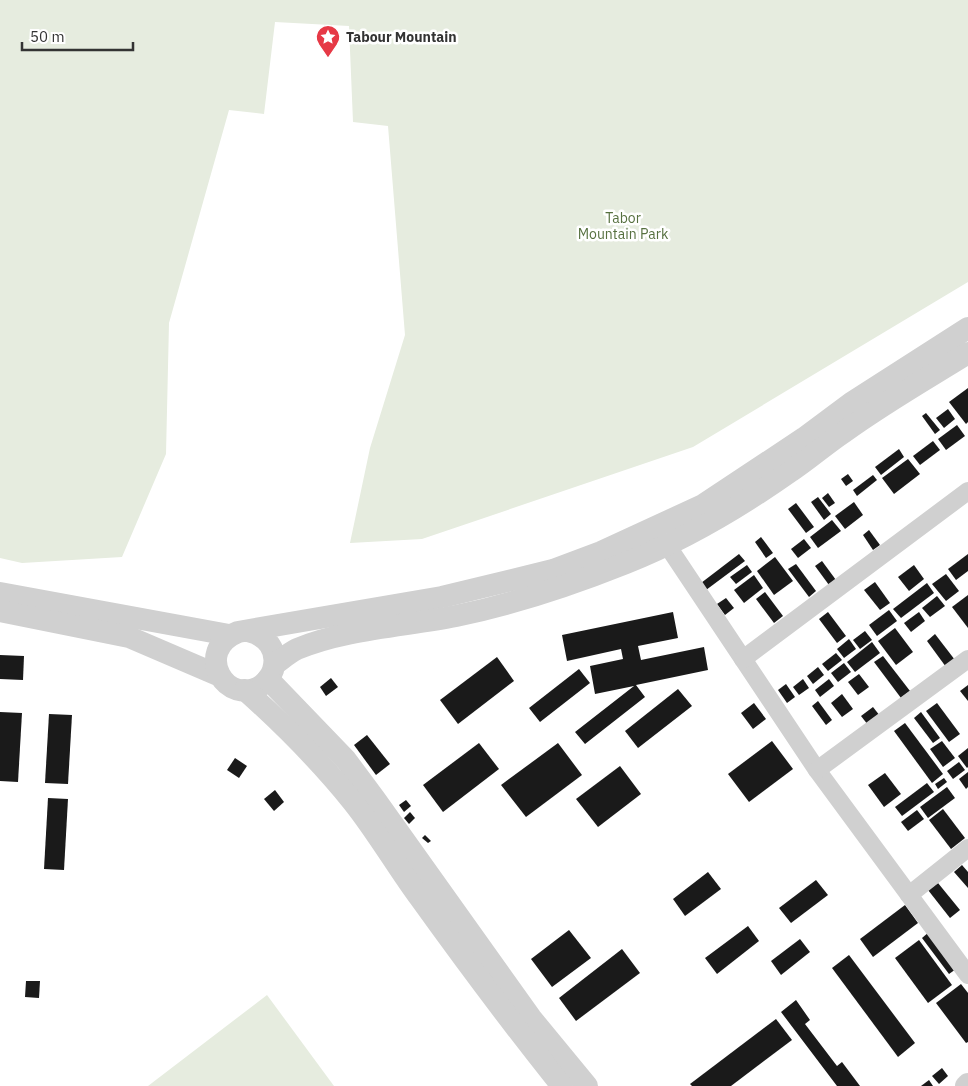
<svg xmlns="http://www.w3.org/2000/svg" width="968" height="1086" viewBox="0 0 968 1086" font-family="'IBM Plex Sans',sans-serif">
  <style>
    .green { fill: #e6ecdf }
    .building { fill: #1a1a1a }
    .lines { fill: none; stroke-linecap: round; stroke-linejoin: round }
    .minor { stroke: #d0d0d0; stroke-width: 18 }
    .tertiary { stroke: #d0d0d0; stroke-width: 22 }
    .labels { text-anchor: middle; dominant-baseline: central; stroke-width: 5; stroke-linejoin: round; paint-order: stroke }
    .poi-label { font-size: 14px; font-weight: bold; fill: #333; stroke: #fff; text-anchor: start }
    .park-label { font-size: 14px; fill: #56703f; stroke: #fff }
  </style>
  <rect width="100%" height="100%" fill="#fff"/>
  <g class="green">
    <polygon points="0,0 968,0 968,282 693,447 422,539 350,543 370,448 405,335 388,126 353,122 349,26 275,22 264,114 229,110 169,323 166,454 122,557 22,563 0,558"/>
    <polygon points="267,995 334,1086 148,1086"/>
  </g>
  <g class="building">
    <polygon points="968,388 968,422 966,424 949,402"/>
    <polygon points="948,409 955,419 944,428 936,418"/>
    <polygon points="926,413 940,430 935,434 922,416"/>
    <polygon points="957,425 965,436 946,450 938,439"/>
    <polygon points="933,441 940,450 920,465 913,456"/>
    <polygon points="899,449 904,457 881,475 875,467"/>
    <polygon points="908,459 920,474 894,494 882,478"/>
    <polygon points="848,474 853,481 846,486 841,479"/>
    <polygon points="873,475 877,480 857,496 853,490"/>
    <polygon points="828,493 835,503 829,507 822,498"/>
    <polygon points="818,497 831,514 824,520 811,502"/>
    <polygon points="854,502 863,515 845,529 835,516"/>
    <polygon points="796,503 814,527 806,533 788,509"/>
    <polygon points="832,520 841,531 818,548 810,537"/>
    <polygon points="869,530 880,545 873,550 863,535"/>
    <polygon points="761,537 773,553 766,558 755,542"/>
    <polygon points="804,539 811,548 798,558 791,549"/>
    <polygon points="739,554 745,561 706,590 701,583"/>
    <polygon points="968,554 968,571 956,580 948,569"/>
    <polygon points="775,557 793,581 774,595 757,571"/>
    <polygon points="822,561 836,580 829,585 815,566"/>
    <polygon points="796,564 816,591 809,597 788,569"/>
    <polygon points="747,565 752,572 736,584 730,577"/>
    <polygon points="914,565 924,579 909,591 898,577"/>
    <polygon points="946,574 959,591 946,601 932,584"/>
    <polygon points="754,575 763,588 744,603 734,590"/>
    <polygon points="875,582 890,603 880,610 864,590"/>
    <polygon points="927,583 934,593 901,618 893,609"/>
    <polygon points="765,592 783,616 774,623 756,599"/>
    <polygon points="968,595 968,628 952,607"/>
    <polygon points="937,596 945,606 930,617 922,608"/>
    <polygon points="726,598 734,608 725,615 717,604"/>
    <polygon points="889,610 897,621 877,636 869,625"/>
    <polygon points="673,612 678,638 638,646 641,660 704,647 708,670 636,685 645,697 585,744 575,732 634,686 595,694 590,666 623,659 621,649 567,661 562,635"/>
    <polygon points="828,612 846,636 837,643 819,619"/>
    <polygon points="919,612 925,621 911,632 904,623"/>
    <polygon points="895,628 913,652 896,665 878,641"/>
    <polygon points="865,631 872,640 860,649 853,640"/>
    <polygon points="935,634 955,660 946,667 927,641"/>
    <polygon points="849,639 856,649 844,658 837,649"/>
    <polygon points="872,642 880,653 855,672 847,662"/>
    <polygon points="836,653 842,660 828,671 822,664"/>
    <polygon points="0,655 24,656 23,680 0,679"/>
    <polygon points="883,656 910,691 901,698 874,662"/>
    <polygon points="497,657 514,681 458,724 440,700"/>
    <polygon points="844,663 851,672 838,682 831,673"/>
    <polygon points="818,667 824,675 813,684 807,676"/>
    <polygon points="579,669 590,683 540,722 529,708"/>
    <polygon points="859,674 869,687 858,695 848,682"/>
    <polygon points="331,678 338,687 326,696 320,687"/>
    <polygon points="803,679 809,688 799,695 793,687"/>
    <polygon points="829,679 834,686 820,697 815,690"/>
    <polygon points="786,684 795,697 787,703 778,690"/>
    <polygon points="968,685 968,701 960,691"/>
    <polygon points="678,689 692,706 638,748 625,731"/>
    <polygon points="842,694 853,709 842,717 831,703"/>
    <polygon points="818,701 832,720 826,725 812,706"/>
    <polygon points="754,703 766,719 753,729 741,713"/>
    <polygon points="937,703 960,734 949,742 926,711"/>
    <polygon points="873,707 880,716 868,725 861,716"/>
    <polygon points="0,712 22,713 18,782 0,781"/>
    <polygon points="921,712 940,738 933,743 914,718"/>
    <polygon points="49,714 72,715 68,784 45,783"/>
    <polygon points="905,723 943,774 932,783 894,731"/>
    <polygon points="367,735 390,764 376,775 354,745"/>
    <polygon points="772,741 793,769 749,802 728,774"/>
    <polygon points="942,741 955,758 943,767 930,749"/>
    <polygon points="479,743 499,769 443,812 423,785"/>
    <polygon points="558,743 582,775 526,817 501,785"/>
    <polygon points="968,748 968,767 967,768 958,756"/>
    <polygon points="235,758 247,766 239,778 227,770"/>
    <polygon points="959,762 965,770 953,779 947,771"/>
    <polygon points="620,766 641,794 598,827 576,799"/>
    <polygon points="968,772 968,787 966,789 959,779"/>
    <polygon points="885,773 901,794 884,807 868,785"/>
    <polygon points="944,778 947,782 938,789 935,784"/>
    <polygon points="927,783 934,792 902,816 895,807"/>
    <polygon points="947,787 955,798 928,818 920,807"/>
    <polygon points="275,790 284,802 274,811 264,799"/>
    <polygon points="48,798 68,799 64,870 44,869"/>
    <polygon points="406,800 411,806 404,812 399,805"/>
    <polygon points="943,809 965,838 951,849 929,820"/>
    <polygon points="917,810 924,819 908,831 901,822"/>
    <polygon points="410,812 415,818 409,824 404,818"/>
    <polygon points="425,835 431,841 428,843 422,838"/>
    <polygon points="962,865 968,872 968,888 954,872"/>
    <polygon points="708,872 721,889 685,916 673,899"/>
    <polygon points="816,880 828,895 791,923 779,908"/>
    <polygon points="938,883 960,910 950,918 928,890"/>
    <polygon points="905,905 918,923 873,957 860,939"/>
    <polygon points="748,926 759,941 717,974 705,958"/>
    <polygon points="569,930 591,958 552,987 531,959"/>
    <polygon points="929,932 956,969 949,974 922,938"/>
    <polygon points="800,939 810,952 781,975 771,961"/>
    <polygon points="919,940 952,985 928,1003 895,958"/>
    <polygon points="622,949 640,973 576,1021 559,998"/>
    <polygon points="849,955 915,1043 898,1057 832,968"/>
    <polygon points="26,981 40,981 39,998 25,997"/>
    <polygon points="961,984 968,993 968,1042 966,1043 936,1003"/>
    <polygon points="796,1000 810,1020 805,1024 837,1066 842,1062 860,1086 837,1086 781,1012"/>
    <polygon points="776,1019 792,1040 731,1086 692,1086 690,1084"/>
    <polygon points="942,1068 948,1076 939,1084 932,1076"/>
    <polygon points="929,1080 933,1086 921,1086"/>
  </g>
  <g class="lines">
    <g class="minor">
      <polyline points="667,545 817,770 968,975"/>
      <polyline points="743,659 968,491"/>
      <polyline points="817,770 968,659"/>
      <polyline points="909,895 968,848"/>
    </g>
    <g class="tertiary">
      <polyline points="0,593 229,635"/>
      <polyline points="0,611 129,637 220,676"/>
      <path d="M248,631C266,635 279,650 273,670C271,676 267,681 262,685C227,709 192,651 238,632L442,597L553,570L601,552L703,505L804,438L851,403L968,328"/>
      <path d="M275,664C282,659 289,653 297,649C344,629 406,626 456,616C514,604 571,585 626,563C684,540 740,507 791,471C809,459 826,444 844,432C884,403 926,379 968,353"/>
      <polyline points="268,679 346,760 375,799 531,1018 587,1086"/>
      <path d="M245,690C284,725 320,761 353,802C377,832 397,867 420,898C466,962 513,1025 562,1086"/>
      <polyline points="966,1086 968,1084"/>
    </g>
  </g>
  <defs>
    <g id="sight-pin" transform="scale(1.25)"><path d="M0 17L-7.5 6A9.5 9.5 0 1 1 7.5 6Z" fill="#e63946" stroke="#fff"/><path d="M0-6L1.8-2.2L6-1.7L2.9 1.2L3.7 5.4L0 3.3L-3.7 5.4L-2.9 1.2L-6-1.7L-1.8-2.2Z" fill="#fff"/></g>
  </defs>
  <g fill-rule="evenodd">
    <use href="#sight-pin" x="328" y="37"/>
  </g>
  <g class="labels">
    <g class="poi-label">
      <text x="346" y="37">Tabour Mountain</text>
    </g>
    <g class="park-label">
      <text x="623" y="218">Tabor<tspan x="623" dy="16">Mountain Park</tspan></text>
    </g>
  </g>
  <path d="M22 42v8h111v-8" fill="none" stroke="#333333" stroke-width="2.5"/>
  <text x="30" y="42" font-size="15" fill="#333333" stroke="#ffffff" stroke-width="4" paint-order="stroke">50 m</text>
</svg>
